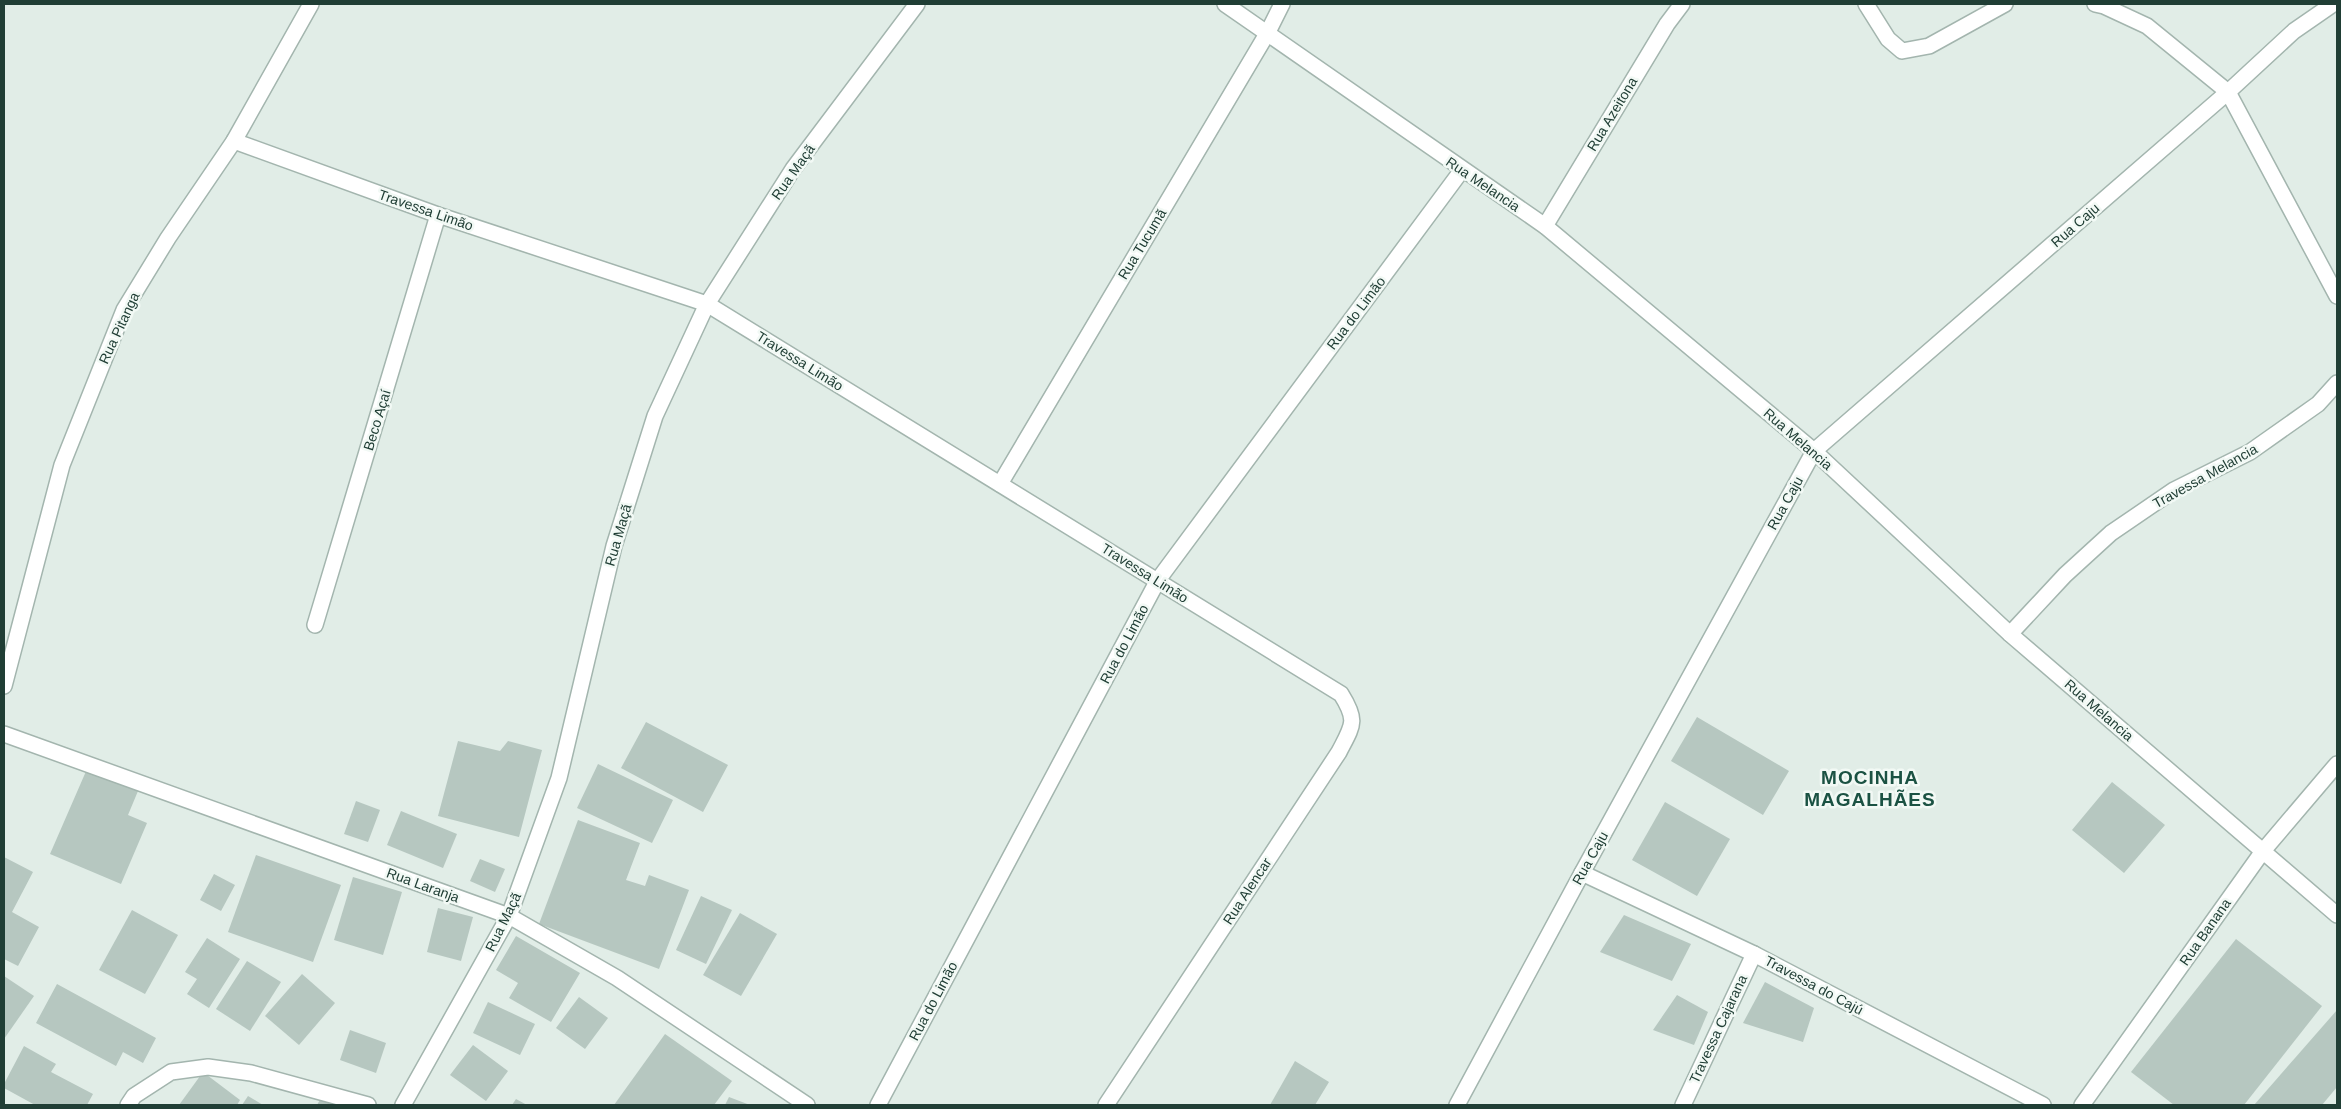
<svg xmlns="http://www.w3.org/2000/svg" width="2341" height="1109" viewBox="0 0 2341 1109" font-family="Arial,sans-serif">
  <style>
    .building { fill: #b6c7c0 }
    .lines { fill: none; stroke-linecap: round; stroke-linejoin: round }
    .street-casing { stroke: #a3b5ae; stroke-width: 18 }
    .street { stroke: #fff; stroke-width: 15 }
    .labels { text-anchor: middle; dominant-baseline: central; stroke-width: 5; stroke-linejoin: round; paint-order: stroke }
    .street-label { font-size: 14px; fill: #203e35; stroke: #f2f9f5 }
    .district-label { font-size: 19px; font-weight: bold; letter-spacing: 1px; fill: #1b5243; stroke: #f2f9f5 }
  </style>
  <rect width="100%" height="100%" fill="#e1ede7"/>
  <g class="building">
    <polygon points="1697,717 1789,771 1763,815 1671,761"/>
    <polygon points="646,722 728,765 703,812 621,768"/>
    <polygon points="458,741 500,751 508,741 542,750 519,837 438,816"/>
    <polygon points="598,764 673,800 652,843 577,808"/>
    <polygon points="87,769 138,791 128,815 147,823 121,884 50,854"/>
    <polygon points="2112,782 2165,825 2124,873 2072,830"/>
    <polygon points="356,801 380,810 368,842 344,834"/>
    <polygon points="1665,802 1730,839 1697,896 1632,860"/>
    <polygon points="401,811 457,834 443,868 387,845"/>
    <polygon points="578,820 640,843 626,880 645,886 649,875 689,890 659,969 539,924"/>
    <polygon points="256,855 341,885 313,962 228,932"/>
    <polygon points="4,857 33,872 12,912 39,927 18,966 4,959"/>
    <polygon points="480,859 505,869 495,892 470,881"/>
    <polygon points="214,874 235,885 221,911 200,900"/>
    <polygon points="353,877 402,892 383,955 334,940"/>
    <polygon points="701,896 732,910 706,964 676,950"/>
    <polygon points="438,908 473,917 461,961 427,952"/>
    <polygon points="132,910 178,935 145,994 99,970"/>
    <polygon points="740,913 777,934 741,996 703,975"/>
    <polygon points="1624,915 1691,944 1672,981 1600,952"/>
    <polygon points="516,936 580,973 551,1022 509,998 518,983 496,970"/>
    <polygon points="207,938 240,959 209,1008 187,994 197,979 185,972"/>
    <polygon points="2236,939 2322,1006 2244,1105 2174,1105 2131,1072"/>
    <polygon points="247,961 281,982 250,1031 216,1009"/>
    <polygon points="302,974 335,1003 299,1045 265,1016"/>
    <polygon points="4,976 34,996 4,1039"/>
    <polygon points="1765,982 1814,1008 1803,1042 1743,1023"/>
    <polygon points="57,984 156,1038 143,1063 123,1052 116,1066 36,1023"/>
    <polygon points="1677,995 1708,1012 1694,1045 1653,1030"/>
    <polygon points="579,997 608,1018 585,1049 556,1028"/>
    <polygon points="488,1002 535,1024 520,1055 473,1033"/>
    <polygon points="2337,1010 2337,1087 2322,1105 2254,1105"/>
    <polygon points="350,1030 386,1043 376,1073 340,1060"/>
    <polygon points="665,1034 732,1081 714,1105 614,1105"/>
    <polygon points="473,1045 508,1071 486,1101 450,1075"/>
    <polygon points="24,1046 56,1064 51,1072 93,1094 87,1105 35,1105 4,1088 4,1084"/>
    <polygon points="1295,1061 1329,1082 1315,1105 1270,1105"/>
    <polygon points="203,1072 240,1100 237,1105 179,1105"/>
    <polygon points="248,1096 263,1105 242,1105"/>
    <polygon points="729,1097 750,1105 725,1105"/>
    <polygon points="321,1098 332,1105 317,1105"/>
    <polygon points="516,1099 527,1105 512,1105"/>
  </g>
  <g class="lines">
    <g class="street-casing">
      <g id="street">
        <polyline points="1225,4 1545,226 1814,451 2010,634 2337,915"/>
        <polyline points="1866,4 1888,39 1902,51 1929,46 2005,4"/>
        <polyline points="2095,4 2104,6 2147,26 2228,92 2337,296"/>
        <path d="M234,141L438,215L707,304L1341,694C1358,721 1353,725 1339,752L1106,1105"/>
        <polyline points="1545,226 1667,24 1682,4"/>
        <polyline points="1000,484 1268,32 1282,4"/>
        <polyline points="315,625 438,215"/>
        <polyline points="2010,634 2065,575 2111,533 2174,490 2250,452 2318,404 2337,383"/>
        <polyline points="4,686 62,465 124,310 168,238 234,141 311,4"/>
        <polyline points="4,734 509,916 617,978 807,1105"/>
        <polyline points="1582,873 1754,954 2043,1105"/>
        <polyline points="128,1105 134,1096 171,1072 208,1067 251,1073 368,1105"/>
        <polyline points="403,1105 509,916 559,778 614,546 655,416 707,304 793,169 917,4"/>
        <polyline points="878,1105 1158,580 1462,170"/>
        <polyline points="1457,1105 1582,873 1814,451 2228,92 2294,31 2333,4"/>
        <polyline points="1683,1105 1754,954"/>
        <polyline points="2082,1105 2263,851 2337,764"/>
      </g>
    </g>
    <use href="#street" class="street"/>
  </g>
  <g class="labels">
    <g class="street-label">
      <text transform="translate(1612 114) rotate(-59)">Rua Azeitona</text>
      <text transform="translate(793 172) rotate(-55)">Rua Maçã</text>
      <text transform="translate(1483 184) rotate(34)">Rua Melancia</text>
      <text transform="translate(426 210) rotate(19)">Travessa Limão</text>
      <text transform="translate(2075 225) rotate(-41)">Rua Caju</text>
      <text transform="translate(1142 244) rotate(-59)">Rua Tucumã</text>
      <text transform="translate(1356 313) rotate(-53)">Rua do Limão</text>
      <text transform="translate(119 328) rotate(-65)">Rua Pitanga</text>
      <text transform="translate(800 361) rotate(32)">Travessa Limão</text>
      <text transform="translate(377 420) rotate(-73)">Beco Açaí</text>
      <text transform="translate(1798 439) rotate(41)">Rua Melancia</text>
      <text transform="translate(2205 476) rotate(-29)">Travessa Melancia</text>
      <text transform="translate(1785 503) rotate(-61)">Rua Caju</text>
      <text transform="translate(618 535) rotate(-74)">Rua Maçã</text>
      <text transform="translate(1145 573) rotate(32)">Travessa Limão</text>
      <text transform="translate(1124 644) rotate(-62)">Rua do Limão</text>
      <text transform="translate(2099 710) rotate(41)">Rua Melancia</text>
      <text transform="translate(1590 858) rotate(-61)">Rua Caju</text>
      <text transform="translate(423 885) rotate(20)">Rua Laranja</text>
      <text transform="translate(1247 891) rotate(-57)">Rua Alencar</text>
      <text transform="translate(503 922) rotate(-64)">Rua Maçã</text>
      <text transform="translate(2205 932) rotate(-55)">Rua Banana</text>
      <text transform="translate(1814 985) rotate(28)">Travessa do Cajú</text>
      <text transform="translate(933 1001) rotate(-62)">Rua do Limão</text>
      <text transform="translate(1718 1029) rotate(-65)">Travessa Cajarana</text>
    </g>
    <g class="district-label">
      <text x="1870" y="777">MOCINHA<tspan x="1870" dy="22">MAGALHÃES</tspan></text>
    </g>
  </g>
  <rect width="2341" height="1109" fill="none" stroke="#203e35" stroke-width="10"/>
</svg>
